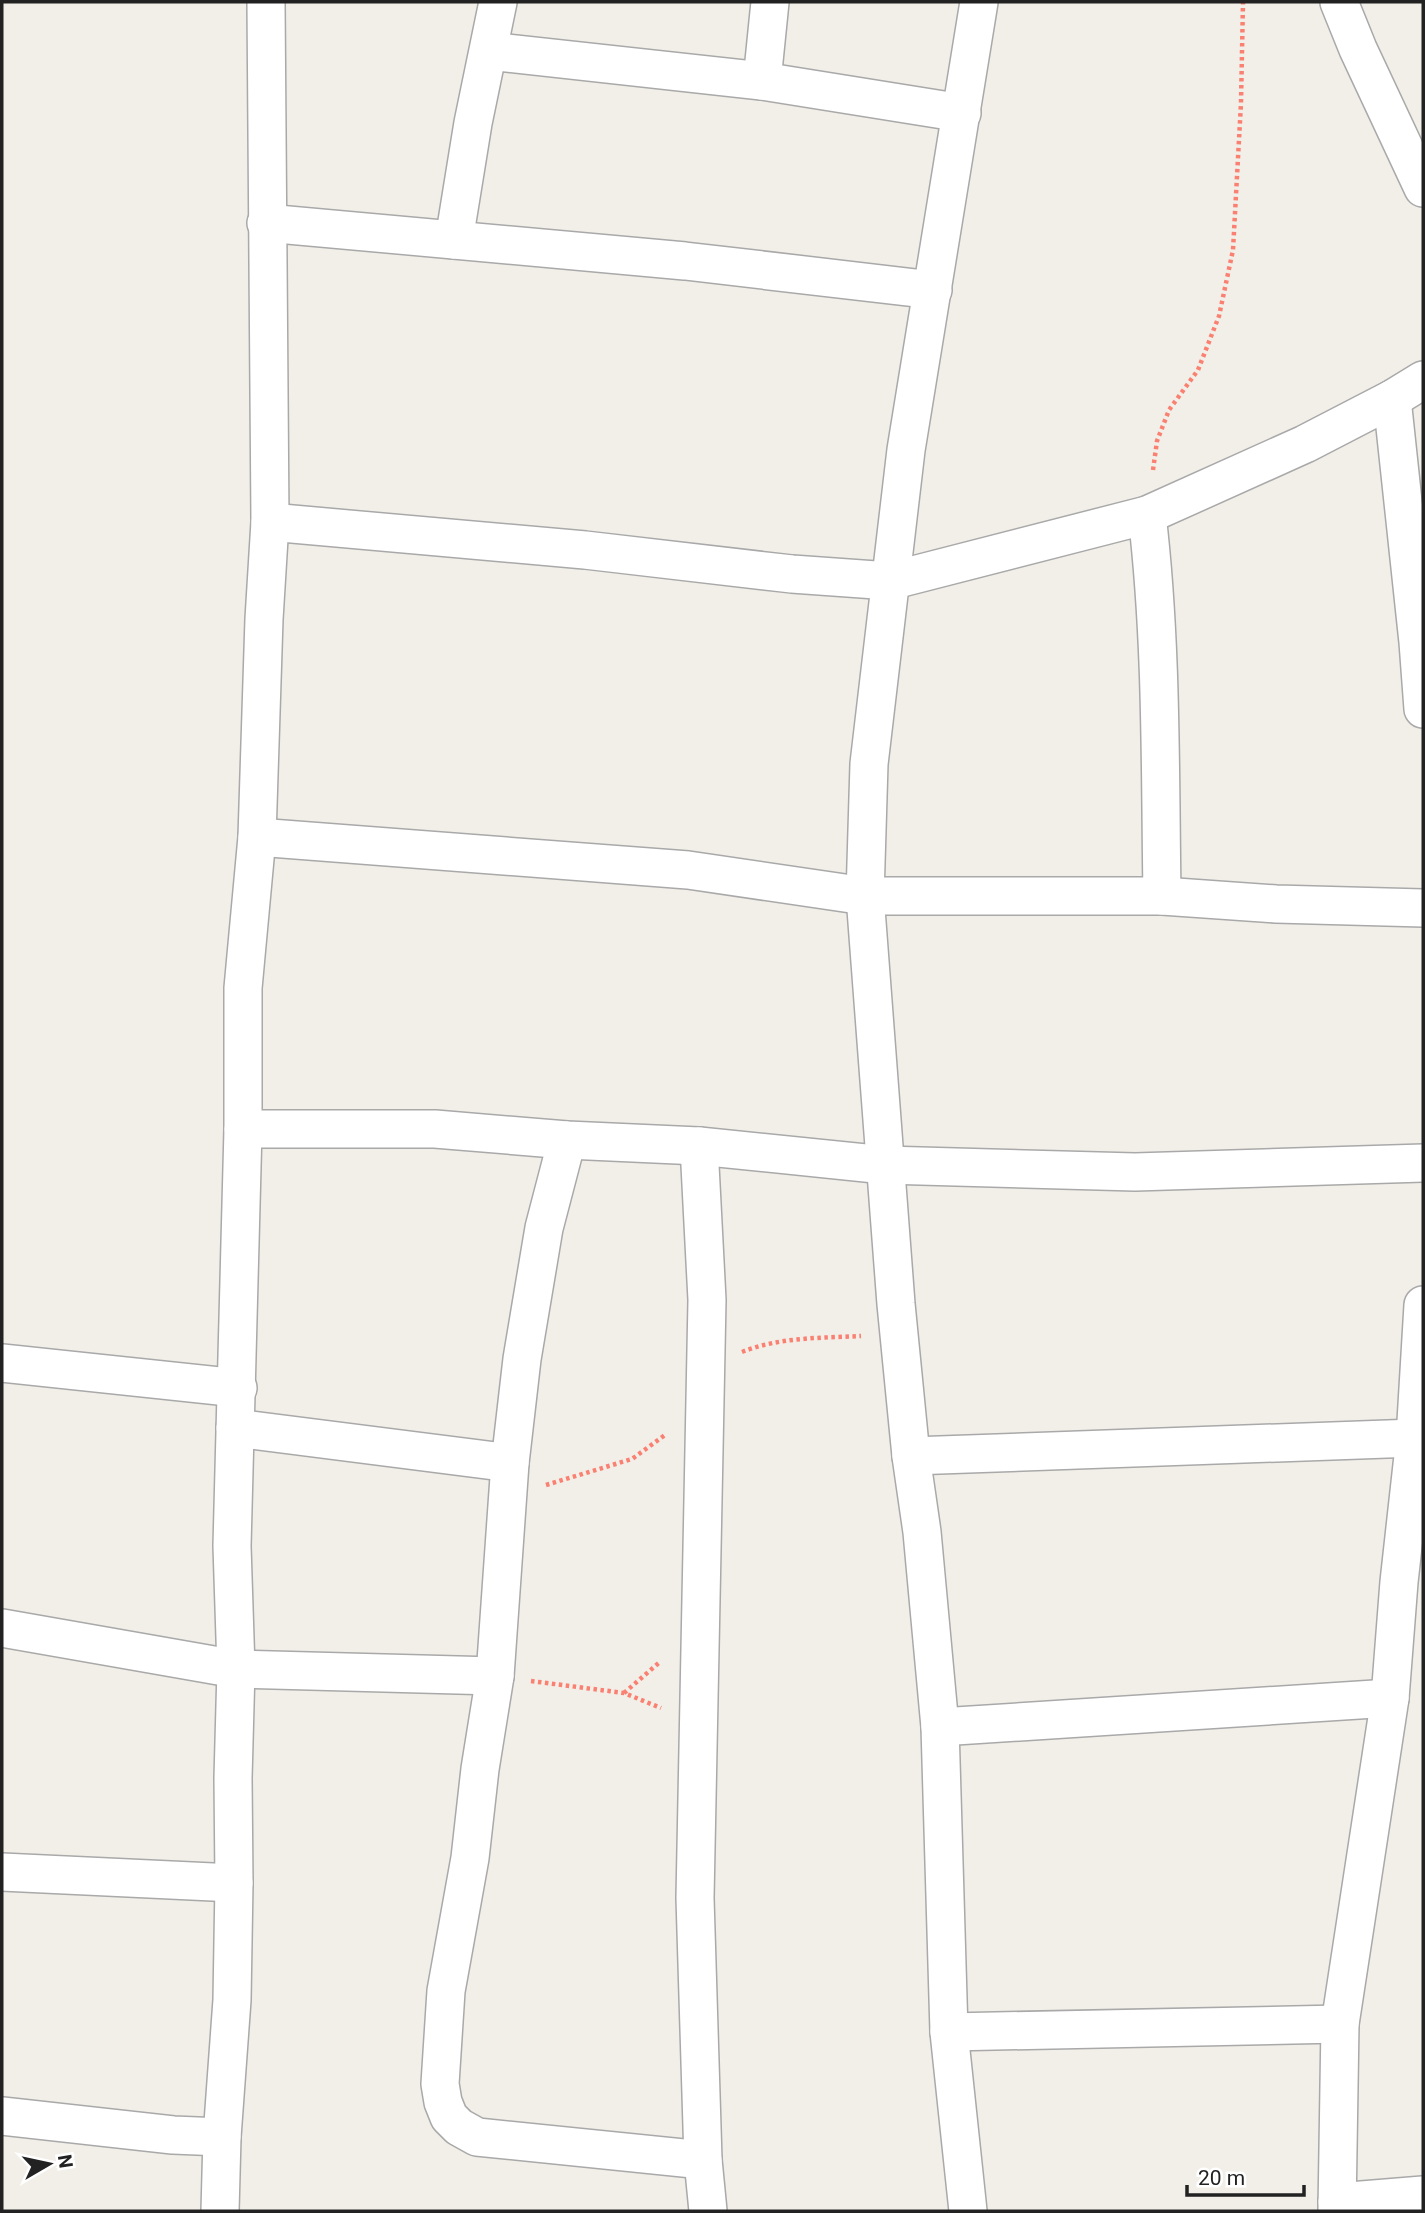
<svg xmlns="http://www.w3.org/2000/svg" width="1425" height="2213" viewBox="0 0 1425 2213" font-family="Roboto,sans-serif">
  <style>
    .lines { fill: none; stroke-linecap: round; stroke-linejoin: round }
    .street-casing { stroke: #a9a9a9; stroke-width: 40 }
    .path { stroke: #fa8072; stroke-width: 4.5; stroke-dasharray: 3.5 3.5; stroke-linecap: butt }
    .street { stroke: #fff; stroke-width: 37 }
  </style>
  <rect width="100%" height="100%" fill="#f2efe9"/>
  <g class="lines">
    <g class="street-casing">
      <g id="street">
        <polyline points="1339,2 1358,49 1423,188"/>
        <polyline points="489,51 762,81 962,113"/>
        <polyline points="762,81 770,2"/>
        <polyline points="266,223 685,261 933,290"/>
        <polyline points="454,240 473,123 498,2"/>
        <polyline points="1392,399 1418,642 1423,709"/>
        <path d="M1147,515C1162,642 1160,769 1162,896"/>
        <polyline points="270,522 585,550 792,574 890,581 1147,515 1305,444 1392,399 1423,380"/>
        <polyline points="257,837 688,870 865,896 1162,896 1276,904 1423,908"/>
        <polyline points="243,1129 435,1129 567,1140 699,1146 885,1165 1135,1172 1423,1163"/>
        <polyline points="567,1140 544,1228 522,1359 510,1463 495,1676 480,1769 470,1858 446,1991 440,2084 443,2102 449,2117 459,2127 477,2137 703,2160"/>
        <polyline points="699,1146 707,1300 695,1898 703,2160 708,2211"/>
        <polyline points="2,1363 238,1388"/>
        <polyline points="235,1428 510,1463"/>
        <polyline points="911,1456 1415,1438"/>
        <polyline points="2,1628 236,1669 495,1676"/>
        <polyline points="940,1727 1390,1698"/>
        <polyline points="2,1872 234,1883"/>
        <polyline points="949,2032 1340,2024"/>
        <polyline points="2,2116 173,2135 222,2137"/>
        <polyline points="1337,2202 1423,2195"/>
        <polyline points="220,2211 222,2137 232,2000 234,1883 233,1778 236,1669 232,1546 243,1129 243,988 257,837 264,619 270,522 266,2"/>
        <polyline points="968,2211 949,2032 940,1727 922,1532 911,1456 896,1304 865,896 869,764 906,450 979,2"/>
        <polyline points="1337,2211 1340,2024 1390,1698 1399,1582 1415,1438 1423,1305"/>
      </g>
    </g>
    <g class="path">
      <polyline points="1153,470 1157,441 1169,410 1198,370 1219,316 1233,250 1241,103 1243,2"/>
      <path d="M742,1352C779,1337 822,1338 861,1336"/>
      <polyline points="546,1485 632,1459 665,1435"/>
      <polyline points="531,1681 624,1693 661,1708"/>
      <polyline points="624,1693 661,1661"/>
    </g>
    <use href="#street" class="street"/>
  </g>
  <rect width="1425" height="2213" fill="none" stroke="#222222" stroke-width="7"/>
  <g transform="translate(49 2164) rotate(81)" stroke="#ffffff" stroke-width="5" paint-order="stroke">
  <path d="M0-5L12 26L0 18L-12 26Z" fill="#222222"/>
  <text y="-10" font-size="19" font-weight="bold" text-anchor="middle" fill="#222222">N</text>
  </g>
  <path d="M1187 2185v10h117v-10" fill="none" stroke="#222222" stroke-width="3.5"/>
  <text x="1198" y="2185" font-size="21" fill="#222222" stroke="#ffffff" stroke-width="5" paint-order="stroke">20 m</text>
</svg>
